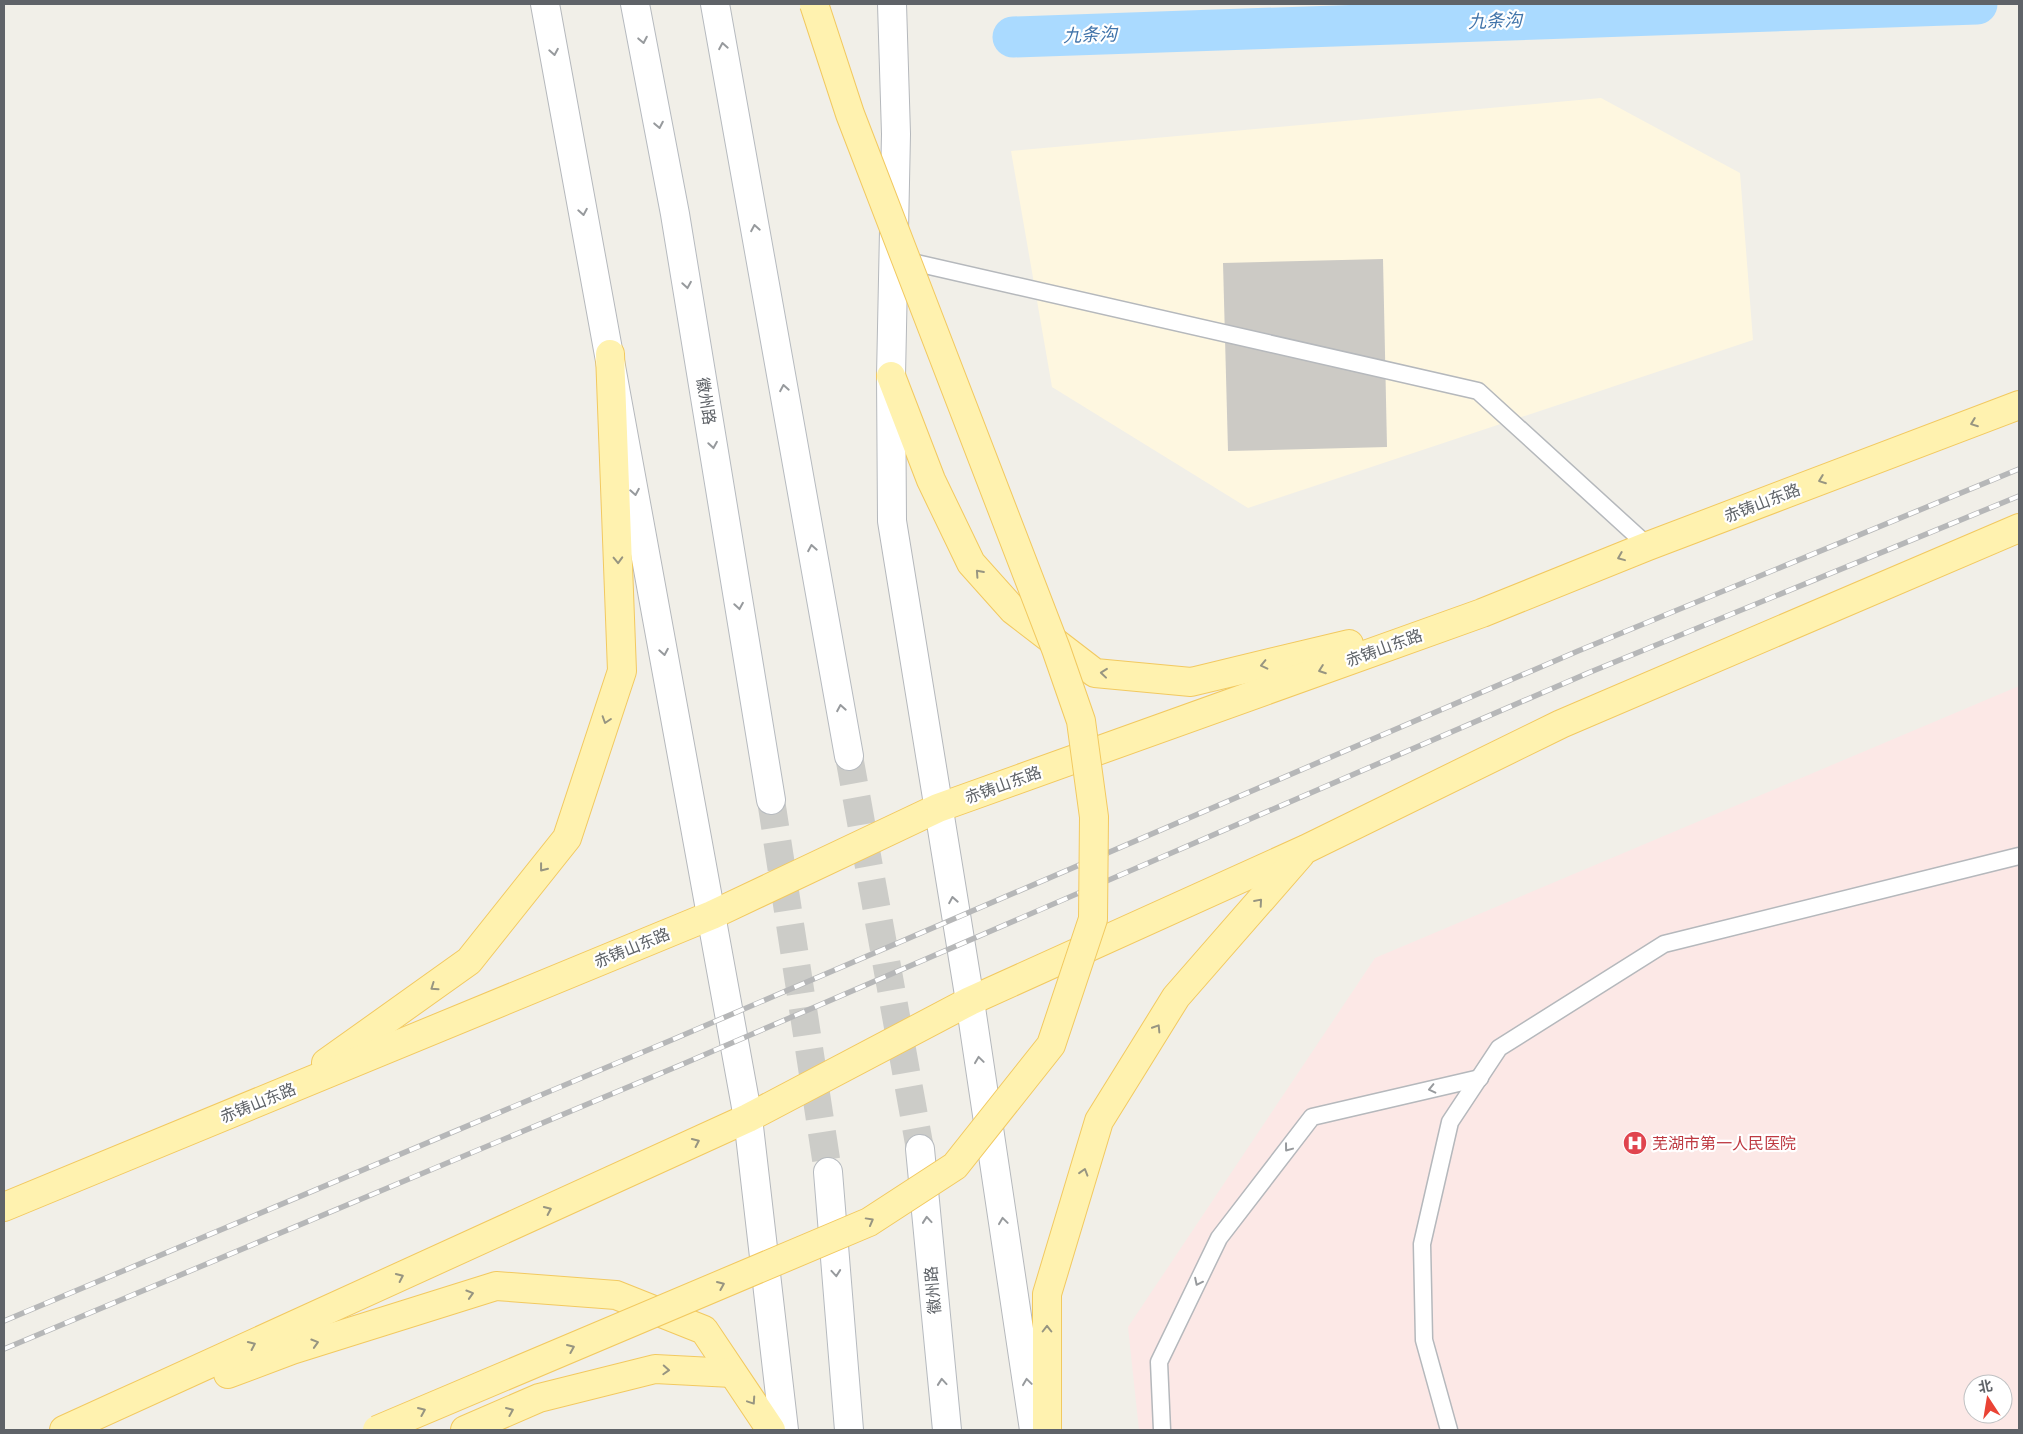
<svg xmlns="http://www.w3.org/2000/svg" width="2023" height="1434" viewBox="0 0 2023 1434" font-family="Montserrat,'Noto Sans SC',sans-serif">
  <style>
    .commercial { fill: #fef7e0 }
    .medical { fill: #fce8e6; fill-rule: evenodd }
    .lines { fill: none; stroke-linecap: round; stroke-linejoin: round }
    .canal { stroke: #aadaff; stroke-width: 41 }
    .building { fill: #cccac5 }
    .secondary-tunnel { stroke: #ccccc8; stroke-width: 28; stroke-dasharray: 28 14; stroke-linecap: butt }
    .service-casing { stroke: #b5b8bc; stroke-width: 19 }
    .tertiary-casing { stroke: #b5b8bc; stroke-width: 30 }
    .secondary-casing { stroke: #b6babf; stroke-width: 30 }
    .primary-casing { stroke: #f2c960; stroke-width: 30 }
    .service { stroke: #fff; stroke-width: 16 }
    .tertiary { stroke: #fff; stroke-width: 28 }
    .secondary { stroke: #fff; stroke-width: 28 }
    .primary { stroke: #fff2af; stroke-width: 28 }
    .rail-casing { stroke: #b6b7b8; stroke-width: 5.5 }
    .rail { stroke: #fff; stroke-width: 4; stroke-dasharray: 11; stroke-linecap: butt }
    .primary-bridge-casing { stroke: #f2c960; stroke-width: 30; stroke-linecap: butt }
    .primary-bridge { stroke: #fff2af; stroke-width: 28 }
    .oneway { stroke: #979a9d }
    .oneway2 { stroke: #979581 }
    .labels { text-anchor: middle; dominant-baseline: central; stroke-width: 4.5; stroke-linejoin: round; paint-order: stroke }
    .street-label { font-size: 16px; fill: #5f6368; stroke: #fff }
    .health-label { font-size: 16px; fill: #be3a42; stroke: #fff; text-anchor: start }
    .water-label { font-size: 18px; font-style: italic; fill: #4174aa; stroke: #fff }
  </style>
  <rect width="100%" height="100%" fill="#f1efe8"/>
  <polygon class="commercial" points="1601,98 1740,173 1753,340 1248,508 1052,387 1011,151"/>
  <path class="medical" d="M2019,686V1430H1139L1128,1327L1375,958ZM1973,1384H2003V1414H1973Z"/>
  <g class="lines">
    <polyline class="canal" points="1013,37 1977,4"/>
  </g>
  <polygon class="building" points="1383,259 1387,447 1228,451 1223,263"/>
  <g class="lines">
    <g class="secondary-tunnel">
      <polyline points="849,756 920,1149"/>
      <polyline points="771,800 828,1172"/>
    </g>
    <g class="service-casing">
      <g id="service">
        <polyline points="903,260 1478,391 1648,546"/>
        <polyline points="1162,1430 1159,1362 1219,1238 1312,1117 1480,1078"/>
        <polyline points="1449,1430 1424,1340 1422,1244 1450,1122 1499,1048 1664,944 2019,856"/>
      </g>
    </g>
    <g class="tertiary-casing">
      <g id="tertiary">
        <polyline points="545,4 748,1118 784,1430"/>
        <polyline points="892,4 896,134 891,376 892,521 970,1001 1034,1430"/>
      </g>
    </g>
    <g class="secondary-casing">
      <g id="secondary">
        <polyline points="635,4 675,214 771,800"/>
        <polyline points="715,4 849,756"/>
        <polyline points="920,1149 947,1430"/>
        <polyline points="828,1172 849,1430"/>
      </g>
    </g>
    <g class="primary-casing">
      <g id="primary">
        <polyline points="891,376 931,480 971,563 1013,610 1095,673 1191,682 1349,644"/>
        <polyline points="326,1063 469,961 567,838 622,671 610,354"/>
        <polyline points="4,1207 712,915 938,808 1482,613 1648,546 2019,405"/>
        <polyline points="228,1374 292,1350 496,1286 616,1295 704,1330 771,1430"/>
        <polyline points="64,1430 748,1118 970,1001 1306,849 1561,724 2019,528"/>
        <polyline points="465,1430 539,1398 655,1369 732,1373"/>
        <polyline points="1047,1430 1047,1294 1099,1121 1176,997 1300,855"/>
      </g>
    </g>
    <use href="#service" class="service"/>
    <use href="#tertiary" class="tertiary"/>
    <use href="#secondary" class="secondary"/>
    <use href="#primary" class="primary"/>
    <g class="rail-casing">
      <g id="rail">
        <polyline points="4,1321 674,1039 1578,651 2019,469"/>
        <polyline points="4,1349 683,1064 1588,673 2019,496"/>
      </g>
    </g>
    <use href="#rail" class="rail"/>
    <g class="primary-bridge-casing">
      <polyline id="primary-bridge" points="377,1430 869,1222 955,1166 1051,1045 1093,919 1094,817 1081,721 1056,649 850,114 814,4"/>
    </g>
    <use href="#primary-bridge" class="primary-bridge"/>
  </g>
  <defs><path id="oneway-chevron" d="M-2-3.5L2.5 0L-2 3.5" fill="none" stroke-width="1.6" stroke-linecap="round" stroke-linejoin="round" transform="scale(1.25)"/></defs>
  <g class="oneway">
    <use href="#oneway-chevron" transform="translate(643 40) rotate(79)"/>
    <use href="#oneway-chevron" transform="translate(723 46) rotate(-100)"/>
    <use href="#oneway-chevron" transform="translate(554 52) rotate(80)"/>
    <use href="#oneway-chevron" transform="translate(659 125) rotate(79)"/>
    <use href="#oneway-chevron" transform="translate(583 212) rotate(80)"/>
    <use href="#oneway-chevron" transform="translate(755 228) rotate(-100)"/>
    <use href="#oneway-chevron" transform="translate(687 285) rotate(81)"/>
    <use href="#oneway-chevron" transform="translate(784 388) rotate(-100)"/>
    <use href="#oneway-chevron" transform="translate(713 445) rotate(81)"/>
    <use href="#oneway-chevron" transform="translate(635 492) rotate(80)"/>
    <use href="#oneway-chevron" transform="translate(812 548) rotate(-100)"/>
    <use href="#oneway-chevron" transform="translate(739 606) rotate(81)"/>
    <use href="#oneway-chevron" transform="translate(664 652) rotate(80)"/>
    <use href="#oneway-chevron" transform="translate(841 708) rotate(-100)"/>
    <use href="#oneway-chevron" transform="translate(953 900) rotate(-100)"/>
    <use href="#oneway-chevron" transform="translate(979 1060) rotate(-98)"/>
    <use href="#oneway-chevron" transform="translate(1432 1089) rotate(167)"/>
    <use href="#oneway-chevron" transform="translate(1288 1148) rotate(127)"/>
    <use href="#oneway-chevron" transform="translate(927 1220) rotate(-95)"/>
    <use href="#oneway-chevron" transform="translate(1003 1221) rotate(-98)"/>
    <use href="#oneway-chevron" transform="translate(836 1273) rotate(85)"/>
    <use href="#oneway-chevron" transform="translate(1198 1282) rotate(116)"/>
    <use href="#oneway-chevron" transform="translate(942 1382) rotate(-95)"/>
    <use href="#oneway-chevron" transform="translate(1027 1382) rotate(-98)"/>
  </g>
  <g class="oneway2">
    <use href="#oneway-chevron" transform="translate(1974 423) rotate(159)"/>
    <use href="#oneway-chevron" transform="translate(1822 480) rotate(159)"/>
    <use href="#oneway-chevron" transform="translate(1621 557) rotate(158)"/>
    <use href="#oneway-chevron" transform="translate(618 560) rotate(88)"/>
    <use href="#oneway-chevron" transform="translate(979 573) rotate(-132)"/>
    <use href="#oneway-chevron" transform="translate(1264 665) rotate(167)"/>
    <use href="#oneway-chevron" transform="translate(1322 670) rotate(160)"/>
    <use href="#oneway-chevron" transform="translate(1104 673) rotate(-174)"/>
    <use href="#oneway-chevron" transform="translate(606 720) rotate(108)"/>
    <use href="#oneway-chevron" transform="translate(543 868) rotate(128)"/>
    <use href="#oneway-chevron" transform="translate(1259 902) rotate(-49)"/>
    <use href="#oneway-chevron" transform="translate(434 987) rotate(145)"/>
    <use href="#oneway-chevron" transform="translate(1157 1028) rotate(-58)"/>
    <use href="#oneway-chevron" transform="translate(696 1142) rotate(-25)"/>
    <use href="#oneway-chevron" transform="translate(1084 1172) rotate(-73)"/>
    <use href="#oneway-chevron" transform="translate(548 1210) rotate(-25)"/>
    <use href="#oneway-chevron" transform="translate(870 1221) rotate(-29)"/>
    <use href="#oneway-chevron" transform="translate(400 1277) rotate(-25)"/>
    <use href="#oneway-chevron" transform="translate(721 1285) rotate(-23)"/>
    <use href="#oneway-chevron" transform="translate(470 1294) rotate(-17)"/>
    <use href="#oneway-chevron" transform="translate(1047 1329) rotate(-90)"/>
    <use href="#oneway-chevron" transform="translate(315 1343) rotate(-17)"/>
    <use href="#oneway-chevron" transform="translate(252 1345) rotate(-25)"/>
    <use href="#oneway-chevron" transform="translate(571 1348) rotate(-23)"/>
    <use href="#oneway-chevron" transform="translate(666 1370) rotate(3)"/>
    <use href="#oneway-chevron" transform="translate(752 1401) rotate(56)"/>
    <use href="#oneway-chevron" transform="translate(422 1411) rotate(-23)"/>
    <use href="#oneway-chevron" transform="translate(510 1411) rotate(-23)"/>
  </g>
  <defs>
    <g id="hospital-disc" transform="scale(1.25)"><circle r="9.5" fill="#e0444e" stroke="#fff"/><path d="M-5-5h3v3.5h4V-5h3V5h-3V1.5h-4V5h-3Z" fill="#fff"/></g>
  </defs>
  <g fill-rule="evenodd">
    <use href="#hospital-disc" x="1635" y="1143"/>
  </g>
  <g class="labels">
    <g class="street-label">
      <text transform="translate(706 401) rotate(81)">徽州路</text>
      <text transform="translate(1762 503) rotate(-21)">赤铸山东路</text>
      <text transform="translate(1384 648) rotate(-20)">赤铸山东路</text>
      <text transform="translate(1003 785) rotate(-20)">赤铸山东路</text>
      <text transform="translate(632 948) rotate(-22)">赤铸山东路</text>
      <text transform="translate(258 1103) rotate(-22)">赤铸山东路</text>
      <text transform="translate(933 1290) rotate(-95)">徽州路</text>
    </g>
    <g class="health-label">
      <text x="1652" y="1143">芜湖市第一人民医院</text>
    </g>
    <g class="water-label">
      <text transform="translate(1495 21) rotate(-2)">九条沟</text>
      <text transform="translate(1090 35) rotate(-2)">九条沟</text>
    </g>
  </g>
  <rect width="2023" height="1434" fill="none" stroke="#5f6368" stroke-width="10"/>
  <g transform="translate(1988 1399) rotate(348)"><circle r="24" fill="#ffffff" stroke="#bfc1c3"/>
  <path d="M0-4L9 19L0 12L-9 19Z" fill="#ea4335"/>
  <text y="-8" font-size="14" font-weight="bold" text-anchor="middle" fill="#5f6368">北</text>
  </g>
</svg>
